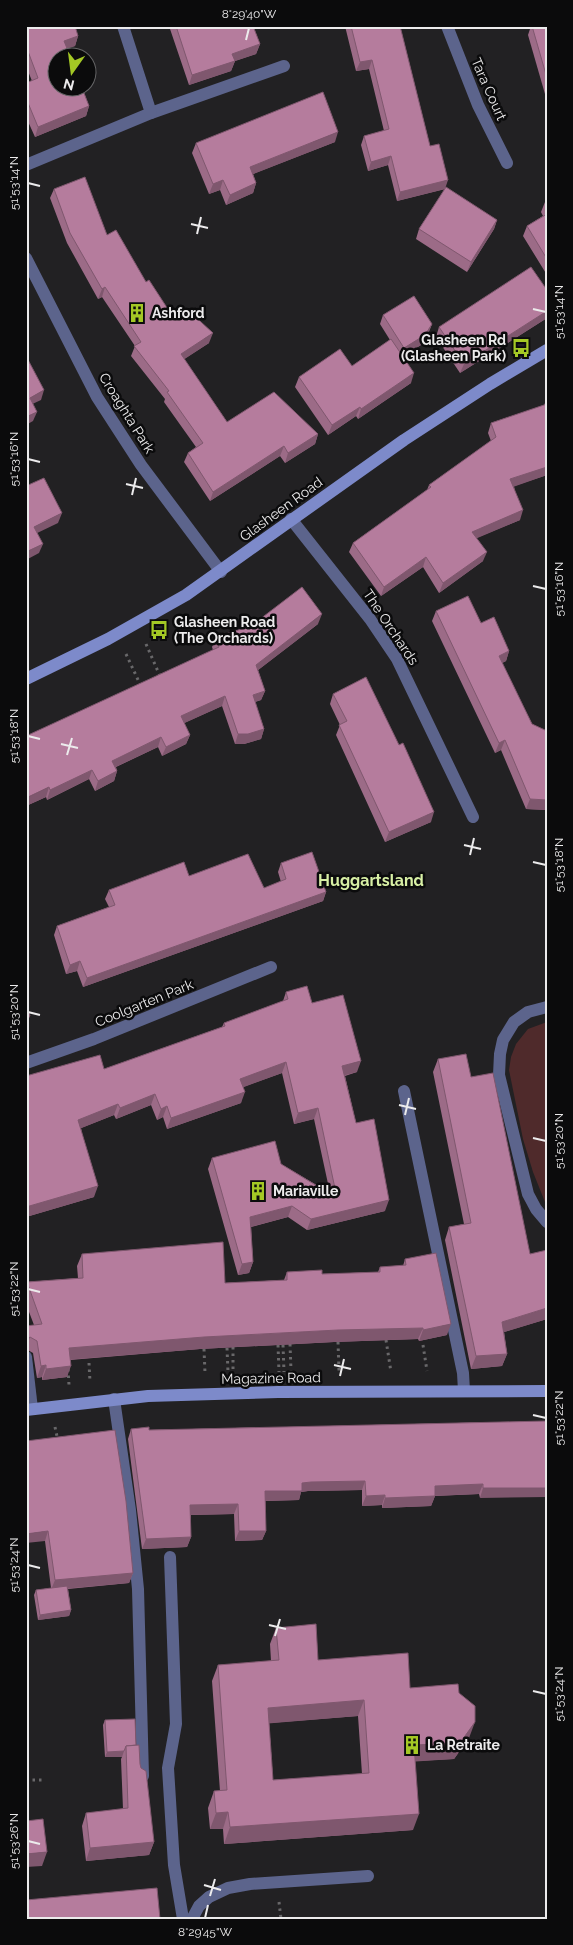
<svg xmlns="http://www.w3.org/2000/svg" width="573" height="1945" viewBox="0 0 573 1945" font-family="Raleway,sans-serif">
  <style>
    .green { fill: #4f2a2b }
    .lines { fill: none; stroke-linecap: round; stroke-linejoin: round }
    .path { stroke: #69686a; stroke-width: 3; stroke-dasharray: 2.5 4; stroke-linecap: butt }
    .service { stroke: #5c648c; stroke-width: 12 }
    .minor { stroke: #5c648c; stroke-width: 12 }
    .secondary { stroke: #7d8aca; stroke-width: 12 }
    .wall { fill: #9c6b87; fill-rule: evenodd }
    .shaded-wall { fill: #7f576e }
    .building { fill: #b57c9d; stroke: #7f576e; fill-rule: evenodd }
    .ticks { fill: none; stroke: #ecebec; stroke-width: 2 }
    .labels { text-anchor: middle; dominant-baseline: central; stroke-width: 5; stroke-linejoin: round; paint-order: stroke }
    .street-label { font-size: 14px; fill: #ecebec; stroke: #0b0b0c }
    .poi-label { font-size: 14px; font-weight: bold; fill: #ecebec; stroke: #0b0b0c; text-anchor: start }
    .quarter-label { font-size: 16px; font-weight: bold; fill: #d8f0a5; stroke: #0b0b0c }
    .neatline { fill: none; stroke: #ecebec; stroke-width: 2 }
    .ticks-label { font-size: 12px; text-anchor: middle; fill: #ecebec }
  </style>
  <rect width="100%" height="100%" fill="#222123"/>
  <polygon class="green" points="547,1022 547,1207 533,1172 523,1139 509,1070 511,1057 516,1044 528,1029"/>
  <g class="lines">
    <g class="path">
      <polyline points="146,644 160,676"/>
      <polyline points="126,654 140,684"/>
      <polyline points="386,1340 391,1372"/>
      <polyline points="338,1342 339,1371"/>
      <polyline points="290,1344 291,1371"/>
      <polyline points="278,1345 279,1372"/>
      <polyline points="283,1345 284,1372"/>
      <polyline points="423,1345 427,1371"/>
      <polyline points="233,1347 233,1372"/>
      <polyline points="227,1348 228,1372"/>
      <polyline points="204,1349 205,1373"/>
      <polyline points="89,1363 90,1382"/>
      <polyline points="68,1369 69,1385"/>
      <polyline points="55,1427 58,1441"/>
      <polyline points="26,1780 45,1780"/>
      <polyline points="279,1902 281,1919"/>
    </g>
    <g class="service">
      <polyline points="404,1091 463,1373 464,1391"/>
      <polyline points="114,1399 130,1510 138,1589 143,1776"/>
      <polyline points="170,1557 176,1724 168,1768 174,1865 183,1919"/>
      <polyline points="192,1919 199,1906 209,1897 228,1888 250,1884 368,1876"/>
    </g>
    <g class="minor">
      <polyline points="447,26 478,105 507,163"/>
      <polyline points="151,113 284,66"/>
      <polyline points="26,165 151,113 123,26"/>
      <polyline points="26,258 97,397 141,465 221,572"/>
      <polyline points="291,519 370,619 397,659 473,817"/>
      <polyline points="547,1007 528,1012 514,1022 503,1040 500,1054 499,1075 528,1194 536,1209 547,1222"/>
      <polyline points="26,1063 94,1039 271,967"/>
      <polyline points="26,1357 32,1409"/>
    </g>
    <g class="secondary">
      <polyline points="26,679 108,639 186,595 404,440 490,384 547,350"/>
      <polyline points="26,1410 148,1396 278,1392 547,1391"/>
    </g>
  </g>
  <g class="wall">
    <polygon points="26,26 78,36 75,46 67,48 89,106 86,116 35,137 26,117 26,83 32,81 26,66"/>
    <polygon points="169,26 253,26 260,44 256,54 235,61 231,71 189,85"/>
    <polygon points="345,26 400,26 430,146 445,189 497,220 494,229 467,272 416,239 419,229 445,189 397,201 388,165 368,171 361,145 364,136 384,131 369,69 356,71"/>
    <polygon points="531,26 547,26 547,101 528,35"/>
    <polygon points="335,142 253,174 256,183 253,193 226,205 220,190 209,194 192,153 196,143"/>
    <polygon points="54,189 107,235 175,320 209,343 184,359 227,422 318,434 315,444 285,463 280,456 210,501 184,462 188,453 196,447 164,402 165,399 131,356 135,346 102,297 98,299 67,243 50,198"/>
    <polygon points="547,201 547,275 523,236 527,226 543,216 541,212 545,202"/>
    <polygon points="547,290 547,318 460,373 436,337 439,327"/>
    <polygon points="383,315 432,324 428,334 421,345 403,356 411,383 358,419 356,416 328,435 295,387 299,377 352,366 390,340 380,324"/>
    <polygon points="547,399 547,475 514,486 520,520 476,538 483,561 439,593 423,567 381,596 349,552 353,543 427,490 429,485 491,441 488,433 491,423 544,405"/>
    <polygon points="436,611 481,623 509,651 506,661 502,663 532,724 547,731 547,810 526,809 501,750 495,753 432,621"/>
    <polygon points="318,624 258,670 265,691 261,700 255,702 264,729 261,739 244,744 235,744 222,706 184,723 190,735 186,744 162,756 158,747 116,767 117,771 114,781 95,791 89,779 47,800 46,797 26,806 213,650 212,647 216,637"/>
    <polygon points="333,694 431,822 385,842 336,735 340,725 330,704"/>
    <polygon points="281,863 326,892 323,901 83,987 77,971 66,974 54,935 57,926 109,907 105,899 109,890 189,876 264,888 281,882 278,872"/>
    <polygon points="286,992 312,1003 357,1072 345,1076 356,1123 385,1211 307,1230 288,1217 251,1227 253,1262 249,1273 238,1275 208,1169 212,1158 281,1164 330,1193 314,1119 294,1124 282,1073 243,1087 241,1103 167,1129 163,1117 157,1120 151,1105 116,1119 114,1115 81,1128 94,1197 26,1217 26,1076 104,1069 222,1027 224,1023 283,1001"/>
    <polygon points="438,1059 471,1077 530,1254 547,1319 504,1332 507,1354 502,1366 471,1369 445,1240 449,1227 464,1224 433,1072"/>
    <polygon points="82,1254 225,1283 284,1280 287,1272 322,1274 378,1272 380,1267 403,1266 405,1259 447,1335 419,1341 418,1339 334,1342 200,1349 70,1360 67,1377 42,1380 42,1377 37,1378 33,1353 26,1349 26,1326 34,1325 26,1304 26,1283 27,1282 78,1278 77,1266"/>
    <polygon points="547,1421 480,1498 479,1494 435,1496 431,1506 382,1508 382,1505 362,1506 362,1490 308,1491 301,1492 299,1500 265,1501 266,1531 262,1540 235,1541 234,1514 191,1515 191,1537 187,1547 142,1549 128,1439 131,1429 149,1430"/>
    <polygon points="26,1441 133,1573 129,1583 68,1589 71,1610 69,1616 38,1620 34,1595 36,1590 51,1588 45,1541"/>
    <path d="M276,1628L318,1660L410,1688L459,1693L469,1738L454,1759L415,1761L413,1830L224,1844L223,1829H210L208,1808L214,1791H220L212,1681L218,1665L271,1661L270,1644ZM358,1716L362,1774L273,1780L269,1723Z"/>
    <polygon points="105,1720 136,1745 154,1842 149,1855 86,1861 82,1826 86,1813 123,1809 121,1759 122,1757 105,1757 103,1725"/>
  </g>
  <g class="shaded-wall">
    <polygon points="335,26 343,26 334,29"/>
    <polygon points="78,36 75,46 61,51 64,41"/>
    <polygon points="260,44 256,54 235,61 231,71 189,85 192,75 232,54"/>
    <polygon points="372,60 369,69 356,71 360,62"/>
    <polygon points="89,106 86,116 35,137 38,127"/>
    <polygon points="338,132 335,142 246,177 250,167"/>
    <polygon points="391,156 388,165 368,171 371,162"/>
    <polygon points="223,180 220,190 209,194 213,184"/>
    <polygon points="448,180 445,189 397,201 400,192"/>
    <polygon points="256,183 253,193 226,205 230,195"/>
    <polygon points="497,220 494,229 467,272 471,262"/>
    <polygon points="105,287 102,297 98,299 102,289"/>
    <polygon points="547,311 547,318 460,373 464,364"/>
    <polygon points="432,324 428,334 421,345 401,357 404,348"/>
    <polygon points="213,333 209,343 177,364 181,354"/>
    <polygon points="414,373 411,383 358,419 361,409"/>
    <polygon points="44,390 41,400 26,407 30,398"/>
    <polygon points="360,407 356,416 328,435 332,425"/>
    <polygon points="37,412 33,421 26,425 26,417"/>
    <polygon points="318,434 315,444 285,463 288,453"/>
    <polygon points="284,446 280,456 210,501 213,492"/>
    <polygon points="547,467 547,475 507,489 510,479"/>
    <polygon points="523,510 520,520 468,542 472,532"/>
    <polygon points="62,513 58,523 31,536 34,527"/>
    <polygon points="43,544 39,553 26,560 26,552"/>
    <polygon points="487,552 483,561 439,593 443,583"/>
    <polygon points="426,557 423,567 381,596 384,587"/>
    <polygon points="322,614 318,624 253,674 256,665"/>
    <polygon points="509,651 506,661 496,666 499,656"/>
    <polygon points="265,691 261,700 249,704 253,695"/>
    <polygon points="225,696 222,706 178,726 181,716"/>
    <polygon points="264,729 261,739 244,744 235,744 238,734"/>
    <polygon points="190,735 186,744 162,756 166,747"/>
    <polygon points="161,737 158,747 109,770 112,761"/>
    <polygon points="505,740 501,750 495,753 499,743"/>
    <polygon points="92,770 89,779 47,800 50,790"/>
    <polygon points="117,771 114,781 95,791 98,781"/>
    <polygon points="49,787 46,797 26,806 26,798"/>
    <polygon points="530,799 547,800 547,810 526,809"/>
    <polygon points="434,812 431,822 385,842 389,832"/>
    <polygon points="326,892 323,901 83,987 87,978"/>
    <polygon points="80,961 77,971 66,974 70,965"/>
    <polygon points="30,1016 26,1026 26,1017"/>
    <polygon points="361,1061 357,1072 338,1077 342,1066"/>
    <polygon points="286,1062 282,1073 236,1090 240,1079"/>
    <polygon points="245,1092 241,1103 167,1129 171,1118"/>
    <polygon points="155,1094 151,1105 116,1119 120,1108"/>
    <polygon points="118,1104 114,1115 74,1131 78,1120"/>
    <polygon points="167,1106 163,1117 157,1120 161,1109"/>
    <polygon points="318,1108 314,1119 294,1124 298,1113"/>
    <polygon points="98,1186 94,1197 26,1217 26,1207"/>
    <polygon points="389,1200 385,1211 307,1230 311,1219"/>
    <polygon points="292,1206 288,1217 246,1228 250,1217"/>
    <polygon points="253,1262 249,1273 238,1275 242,1264"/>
    <polygon points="547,1308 547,1319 498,1334 502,1322"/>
    <polygon points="451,1324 447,1335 419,1341 423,1330"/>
    <polygon points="423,1328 418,1339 334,1342 200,1349 65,1360 69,1348 204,1337 338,1330"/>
    <polygon points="30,1337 26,1347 26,1340"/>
    <polygon points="507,1354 502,1366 471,1369 476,1356"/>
    <polygon points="46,1365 42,1377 37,1378 41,1366"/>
    <polygon points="71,1366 67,1377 42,1380 46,1369"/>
    <polygon points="365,1481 362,1490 308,1491 301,1492 299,1500 261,1501 265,1491 302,1483 311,1482"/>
    <polygon points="483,1484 479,1494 431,1496 435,1486"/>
    <polygon points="483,1488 547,1488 547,1497 480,1498"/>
    <polygon points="385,1495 382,1505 362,1506 366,1496"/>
    <polygon points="435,1496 431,1506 382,1508 385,1498"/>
    <polygon points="238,1504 234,1514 187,1515 190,1505"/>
    <polygon points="48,1531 45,1541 26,1543 26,1534"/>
    <polygon points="239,1531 266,1531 262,1540 235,1541"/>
    <polygon points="191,1537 187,1547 142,1549 146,1539"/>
    <polygon points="133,1573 129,1583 51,1590 55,1580"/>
    <polygon points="71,1610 69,1616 38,1620 40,1615"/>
    <polygon points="364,1700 358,1716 262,1724 268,1708"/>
    <polygon points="475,1722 469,1738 454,1759 408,1762 414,1745"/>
    <polygon points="124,1751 122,1757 105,1757 107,1752"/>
    <polygon points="228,1812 223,1829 210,1829 216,1813"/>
    <polygon points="419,1814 413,1830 224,1844 230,1827"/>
    <polygon points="154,1842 149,1855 86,1861 90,1848"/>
    <polygon points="47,1852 42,1866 26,1867 26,1854"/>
  </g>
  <g class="building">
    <polygon points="26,26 75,26 78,36 64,41 71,58 58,58 58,88 82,88 89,106 38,127 26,98 26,83 38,78 26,46"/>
    <polygon points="176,26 253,26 260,44 232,54 235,61 192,75"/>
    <polygon points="351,26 400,26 430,146 439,144 448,180 400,192 391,156 371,162 364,136 389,129 372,60 360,62"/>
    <polygon points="532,26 547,26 547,78"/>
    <polygon points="323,92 338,132 250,167 256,183 230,195 223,180 213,184 196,143"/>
    <polygon points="85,177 107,235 116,230 146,282 149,280 175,320 189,311 213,333 181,354 227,422 274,392 318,434 288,453 284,446 213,492 188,453 203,443 167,392 169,391 134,346 141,342 105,287 102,289 70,233 54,189"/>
    <polygon points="446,187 497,220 471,262 419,229"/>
    <polygon points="547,214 547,259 527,226"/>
    <polygon points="531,267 547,290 547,311 464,364 439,327"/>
    <polygon points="414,296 432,324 425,335 404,348 383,315"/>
    <polygon points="391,339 414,373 361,409 360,407 332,425 299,377 340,349 352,366"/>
    <polygon points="26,356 44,390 30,398 37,412 26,417"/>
    <polygon points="547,404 547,467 510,479 523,510 472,532 487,552 443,583 426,557 384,587 353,543 431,487 429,485 496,437 491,423"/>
    <polygon points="44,478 62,513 34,527 43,544 26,552 26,486"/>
    <polygon points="302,587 322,614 256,665 265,691 253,695 264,729 248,734 238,734 225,696 181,716 190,735 166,747 161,737 112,761 117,771 98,781 92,770 50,790 49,787 26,798 26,736 219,647 216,637 251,626"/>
    <polygon points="468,596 481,623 494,617 509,651 499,656 532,724 547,731 547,800 530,799 505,740 499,743 436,611"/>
    <polygon points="366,677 399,745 403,743 434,812 389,832 339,725 347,721 333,694"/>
    <polygon points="312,852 326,892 87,978 80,961 70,965 57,926 115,905 109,890 184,862 189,876 248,854 264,888 286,879 281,863"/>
    <polygon points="307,986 312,1003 343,995 361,1061 342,1066 356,1123 374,1119 389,1200 311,1219 292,1206 250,1217 253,1262 242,1264 212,1158 275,1141 281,1164 337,1198 318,1108 298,1113 286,1062 240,1079 245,1092 171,1118 167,1106 161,1109 155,1094 120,1108 118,1104 78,1120 98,1186 26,1207 26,1188 27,1187 26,1185 26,1076 100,1055 104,1069 225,1026 224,1023 288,999 286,992"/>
    <polygon points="26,1004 30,1016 26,1017"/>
    <polygon points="466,1054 471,1077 493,1073 530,1254 547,1250 547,1308 502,1322 507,1354 476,1356 449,1227 471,1223 438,1059"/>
    <polygon points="223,1242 225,1283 287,1280 287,1272 322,1270 322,1274 380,1272 380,1267 406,1265 405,1259 436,1253 451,1324 423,1330 423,1328 338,1330 204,1337 69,1348 71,1366 46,1369 46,1365 41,1366 37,1341 30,1337 26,1340 26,1326 42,1324 27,1282 83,1278 82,1254"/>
    <polygon points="547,1421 547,1488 483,1488 483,1484 435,1486 435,1496 385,1498 385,1495 366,1496 365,1481 311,1482 302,1483 302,1491 265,1491 266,1531 239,1531 238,1504 190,1505 191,1537 146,1539 131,1429 149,1427 149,1430"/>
    <polygon points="115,1430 126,1501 133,1573 55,1580 48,1531 26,1534 26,1441"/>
    <polygon points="67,1586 71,1610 40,1615 36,1590"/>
    <path d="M316,1624L318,1660L408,1653L410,1688L458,1684L459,1693L475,1706V1722L460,1743L414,1745L419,1814L230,1827L228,1812L216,1813L214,1791L227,1790L218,1665L279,1660L276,1628ZM364,1700L369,1773L273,1780L268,1708Z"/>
    <polygon points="135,1719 136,1745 126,1746 124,1751 107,1752 105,1720"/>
    <polygon points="139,1745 140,1764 141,1768 146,1771 154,1842 90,1848 86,1813 128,1808 126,1746"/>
    <polygon points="43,1819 47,1852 26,1854 26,1821"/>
    <polygon points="157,1888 160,1919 26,1919 26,1900"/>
  </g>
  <path class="ticks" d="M246,40L249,28M28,183L40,186M191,224L208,228M197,234L201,217M533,309L546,312M28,459L40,462M126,484L143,488M132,495L136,478M533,586L546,589M28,736L40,739M61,744L78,748M67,755L72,738M464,845L481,849M470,855L474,838M533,862L546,865M28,1012L40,1015M399,1105L416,1109M405,1115L409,1098M533,1138L546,1141M28,1289L40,1292M334,1365L351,1369M340,1376L344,1359M533,1415L546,1418M28,1565L40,1568M269,1625L286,1629M275,1636L280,1619M533,1691L546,1694M28,1841L40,1844M204,1885L221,1890M210,1896L215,1879M205,1918L208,1905"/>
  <defs>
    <g id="building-bare" transform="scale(1.5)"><path d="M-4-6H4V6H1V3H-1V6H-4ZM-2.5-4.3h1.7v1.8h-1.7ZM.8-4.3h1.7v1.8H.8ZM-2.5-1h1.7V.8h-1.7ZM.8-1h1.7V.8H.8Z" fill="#a4c825" stroke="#0b0b0c" stroke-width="2.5" paint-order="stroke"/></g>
    <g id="bus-bare" transform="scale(1.5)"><path d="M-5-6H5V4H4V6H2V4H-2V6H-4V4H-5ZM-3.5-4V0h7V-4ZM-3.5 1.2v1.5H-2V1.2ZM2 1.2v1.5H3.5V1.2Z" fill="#a4c825" stroke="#0b0b0c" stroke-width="2.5" paint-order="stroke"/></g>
  </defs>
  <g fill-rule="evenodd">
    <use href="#building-bare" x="137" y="313"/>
    <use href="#bus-bare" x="521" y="348"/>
    <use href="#bus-bare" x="159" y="630"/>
    <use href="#building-bare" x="258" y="1191"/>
    <use href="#building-bare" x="412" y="1745"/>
  </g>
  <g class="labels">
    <g class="street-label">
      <text transform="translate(489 89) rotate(66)">Tara Court</text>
      <text transform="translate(127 413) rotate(58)">Croaghta Park</text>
      <text transform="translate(281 509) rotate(-36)">Glasheen Road</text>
      <text transform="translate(391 627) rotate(56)">The Orchards</text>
      <text transform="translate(144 1003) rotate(-22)">Coolgarten Park</text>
      <text transform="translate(271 1378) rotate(-1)">Magazine Road</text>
    </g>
    <g class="poi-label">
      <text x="152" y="313">Ashford</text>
      <text x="506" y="340" text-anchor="end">Glasheen Rd<tspan x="506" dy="16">(Glasheen Park)</tspan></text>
      <text x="174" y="622">Glasheen Road<tspan x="174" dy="16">(The Orchards)</tspan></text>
      <text x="273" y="1191">Mariaville</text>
      <text x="427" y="1745">La Retraite</text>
    </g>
    <g class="quarter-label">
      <text x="371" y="880">Huggartsland</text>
    </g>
  </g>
  <rect width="573" height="1945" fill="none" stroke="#0b0b0c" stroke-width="55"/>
  <g transform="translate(72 72) rotate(194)"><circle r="24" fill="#0b0b0c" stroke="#656566"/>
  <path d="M0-4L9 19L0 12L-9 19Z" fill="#a4c825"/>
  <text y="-8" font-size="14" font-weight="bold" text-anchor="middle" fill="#ecebec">N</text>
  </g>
  <rect x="28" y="28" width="518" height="1890" class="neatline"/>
  <g class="ticks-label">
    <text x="249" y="18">8°29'40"W</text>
    <text transform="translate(14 183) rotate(-90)" y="4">51°53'14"N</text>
    <text transform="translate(559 312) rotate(-90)" y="4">51°53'14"N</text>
    <text transform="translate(14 459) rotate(-90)" y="4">51°53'16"N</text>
    <text transform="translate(559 589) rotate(-90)" y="4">51°53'16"N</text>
    <text transform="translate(14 736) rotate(-90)" y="4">51°53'18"N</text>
    <text transform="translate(559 865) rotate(-90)" y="4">51°53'18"N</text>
    <text transform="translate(14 1012) rotate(-90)" y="4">51°53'20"N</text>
    <text transform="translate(559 1141) rotate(-90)" y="4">51°53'20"N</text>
    <text transform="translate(14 1289) rotate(-90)" y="4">51°53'22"N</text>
    <text transform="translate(559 1418) rotate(-90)" y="4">51°53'22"N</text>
    <text transform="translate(14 1565) rotate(-90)" y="4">51°53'24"N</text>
    <text transform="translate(559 1694) rotate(-90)" y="4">51°53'24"N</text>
    <text transform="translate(14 1841) rotate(-90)" y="4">51°53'26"N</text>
    <text x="205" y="1936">8°29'45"W</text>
  </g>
</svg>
